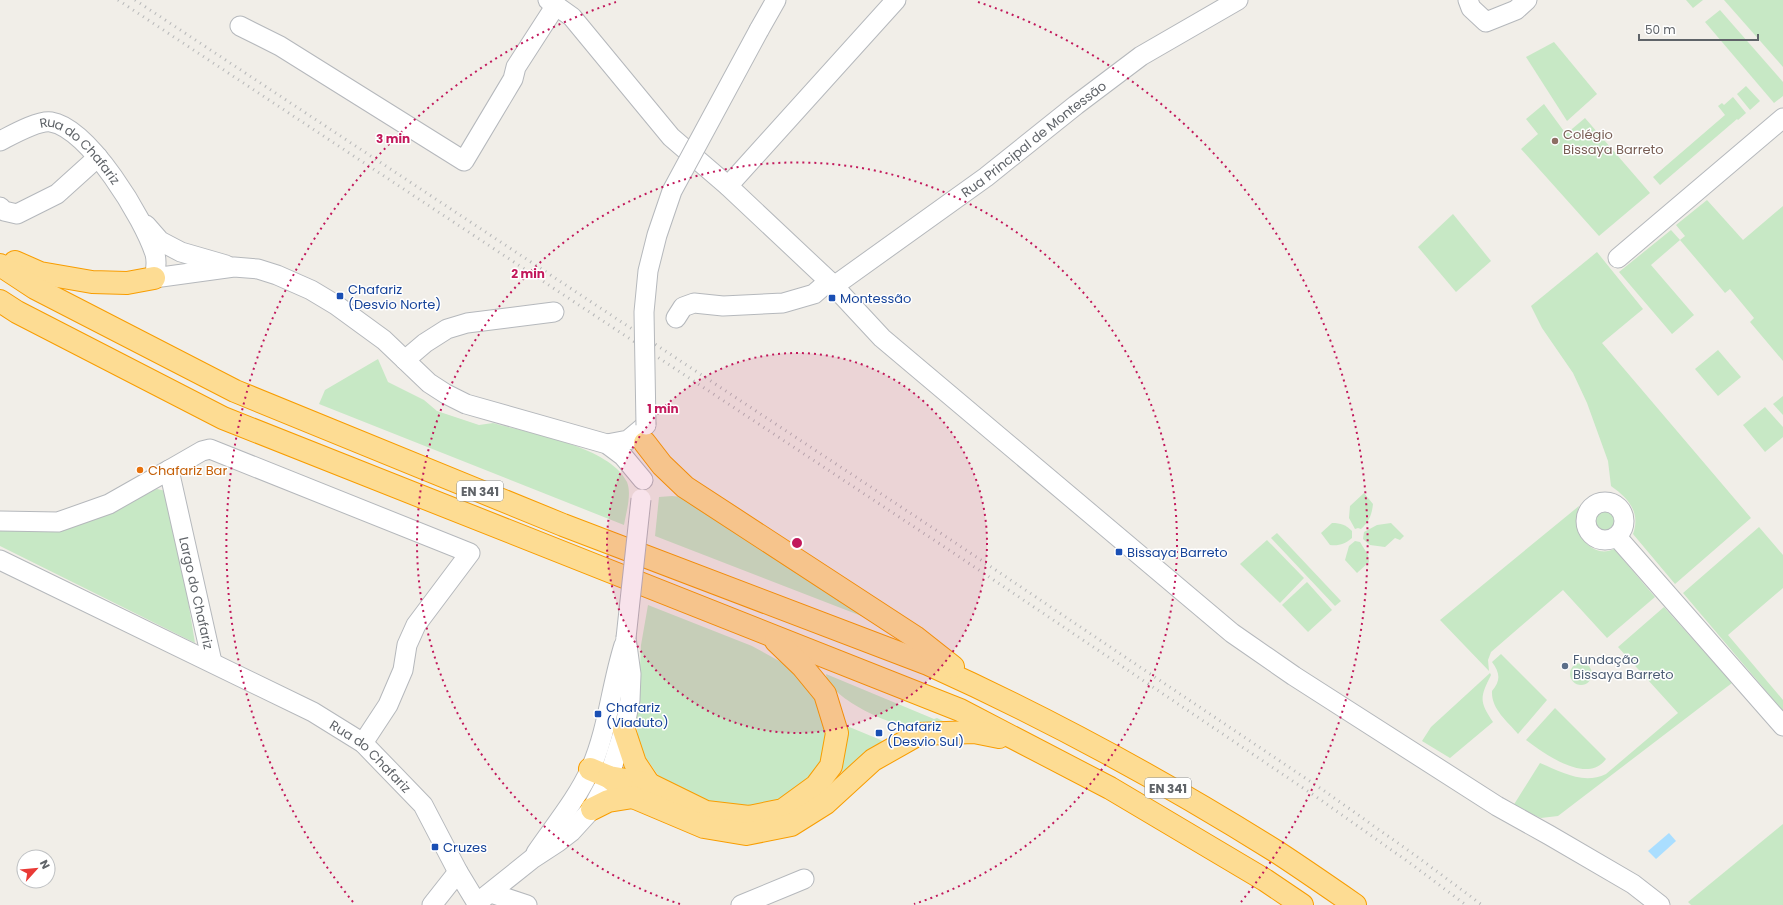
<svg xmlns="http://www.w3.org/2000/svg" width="1783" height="905" viewBox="0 0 1783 905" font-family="Poppins,sans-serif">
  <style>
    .green { fill: #c7e8c5 }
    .water { fill: #aadeff }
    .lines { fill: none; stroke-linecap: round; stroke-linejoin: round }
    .minor-casing { stroke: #b5b8bc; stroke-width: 21 }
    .highway-casing { stroke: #f89d01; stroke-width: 24 }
    .minor { stroke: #fff; stroke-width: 19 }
    .highway { stroke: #fddc93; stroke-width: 22 }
    .rail { stroke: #b6b7b8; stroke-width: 3; stroke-dasharray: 1 5; stroke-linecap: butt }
    .minor-bridge-casing { stroke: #b5b8bc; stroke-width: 21; stroke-linecap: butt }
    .minor-bridge { stroke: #fff; stroke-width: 19 }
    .ring { fill: none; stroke: #c2185b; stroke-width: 2; stroke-dasharray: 2 4 }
    .education-dot { fill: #8d6e63; stroke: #fff; stroke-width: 1.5 }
    .transit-dot { fill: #1a4fb4; stroke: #fff; stroke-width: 1.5 }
    .food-dot { fill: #e8710a; stroke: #fff; stroke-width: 1.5 }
    .service-dot { fill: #5c6f8a; stroke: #fff; stroke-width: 1.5 }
    .labels { text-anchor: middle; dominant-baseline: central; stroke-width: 3; stroke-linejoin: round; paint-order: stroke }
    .shield { fill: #fff; stroke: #8f9295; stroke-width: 1 }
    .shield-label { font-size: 12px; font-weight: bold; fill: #5f6368 }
    .education-label { font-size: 13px; fill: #785e54; stroke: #fff; text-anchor: start }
    .street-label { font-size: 13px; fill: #5f6368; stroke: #fff }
    .transit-label { font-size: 13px; fill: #164399; stroke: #fff; text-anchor: start }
    .food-label { font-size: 13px; fill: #c56008; stroke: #fff; text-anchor: start }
    .service-label { font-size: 13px; fill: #4e5e75; stroke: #fff; text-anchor: start }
    .centre { fill: #c2185b; stroke: #fff; stroke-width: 2 }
    .ring-label { font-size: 12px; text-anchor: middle; font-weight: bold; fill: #c2185b; stroke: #fff; stroke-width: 3; stroke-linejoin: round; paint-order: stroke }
  </style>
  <rect width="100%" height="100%" fill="#f1eee8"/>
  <g class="green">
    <polygon points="1686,0 1703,0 1693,8"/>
    <polygon points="1724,0 1783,0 1783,67"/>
    <polygon points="1720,10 1783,82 1783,96 1774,103 1705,22"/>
    <polygon points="1554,42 1597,94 1567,121 1526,57"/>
    <polygon points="1746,86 1760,101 1750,110 1737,94"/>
    <polygon points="1733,97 1746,113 1738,120 1737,119 1660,185 1653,177 1725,115 1718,106 1722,103 1724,105"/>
    <polygon points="1544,104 1566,134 1585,118 1650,193 1599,236 1521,149 1538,134 1526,119"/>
    <polygon points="1707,200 1743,240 1783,206 1783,361 1750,322 1754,318 1730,289 1725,293 1680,240 1651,265 1694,315 1672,334 1619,272 1671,230 1680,240 1685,236 1676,225"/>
    <polygon points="1453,214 1491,261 1456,292 1418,247"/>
    <path d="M1597,252L1643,309L1602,343L1751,518L1675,584L1633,534C1641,512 1628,498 1611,486L1608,461L1587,403L1573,373L1542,328L1531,306Z"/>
    <polygon points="1718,350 1741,377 1718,396 1695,369"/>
    <path d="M378,359L388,382L424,400L437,411L479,425L493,423C528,433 610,446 627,482C632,494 626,513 624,525L319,404L325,390Z"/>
    <polygon points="1783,396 1783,415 1773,404"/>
    <polygon points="1765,407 1783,427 1783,437 1765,452 1743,425"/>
    <polygon points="157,489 166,491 183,570 195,643 0,546 0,527 99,517"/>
    <path d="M1364,493L1373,504C1372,514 1369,522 1361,529L1358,528L1355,529L1349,518L1350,506Z"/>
    <polygon points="672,496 682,497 877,622 655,536 659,497"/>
    <path d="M1579,506C1577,513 1576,521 1578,528C1582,544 1598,557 1614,549L1655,597L1607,638L1563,590L1491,652L1488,660L1489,671L1440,620Z"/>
    <circle cx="1604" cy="521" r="12"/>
    <path d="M1332,523C1341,523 1346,525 1352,531V538C1345,544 1339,546 1330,545L1321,533Z"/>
    <polygon points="1391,523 1404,536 1400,540 1395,538 1385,547 1370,545 1363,539 1364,532 1377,525"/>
    <polygon points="1759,527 1783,555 1783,588 1728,635 1783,700 1783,711 1683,593"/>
    <polygon points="1277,533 1341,601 1335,606 1271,538"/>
    <polygon points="1267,540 1304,578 1280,603 1240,564"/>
    <polygon points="1355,541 1360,542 1368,555 1369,562 1357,573 1345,560 1349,546"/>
    <polygon points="1307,582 1332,610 1308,632 1282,605"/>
    <polygon points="648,605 752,646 801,673 812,689 827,735 826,750 817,774 775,804 722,809 660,778 644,755 638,736 635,715 639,690 641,645"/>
    <path d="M1664,607L1732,683L1558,816L1541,818L1513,806L1540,763C1562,772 1583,785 1606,774L1678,713L1618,647Z"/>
    <path d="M1501,654L1547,700L1518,734C1507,721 1491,709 1492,691C1501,680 1500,673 1492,662Z"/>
    <circle cx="1581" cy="674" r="11"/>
    <path d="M1490,673L1491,675C1480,697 1479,701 1493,722L1450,758L1422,741L1431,727Z"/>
    <path d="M826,674L934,719L937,718L949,724C937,725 924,728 912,727C891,726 827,697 826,674Z"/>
    <path d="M1555,708L1606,759C1587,785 1545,754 1526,740Z"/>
    <polygon points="847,726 883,741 844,773 842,772 847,734"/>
    <polygon points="1783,824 1783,905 1691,905 1688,902"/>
  </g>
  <polygon class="water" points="1669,833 1676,841 1656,859 1648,851"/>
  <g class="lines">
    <g class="minor-casing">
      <g id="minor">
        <polyline points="548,0 572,17 671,137 728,186 829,281 882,338 1232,633 1294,676 1497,806 1549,835 1633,884 1660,905"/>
        <polyline points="1468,0 1471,8 1486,22 1516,10 1527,0"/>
        <polyline points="240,26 280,46 464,161 513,79 516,67 556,5"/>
        <polyline points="759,30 776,0"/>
        <path id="s1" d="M0,141C12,135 38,120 51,122C89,128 144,219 155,254C157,262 156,270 154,278L234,267L258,269L277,275L311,290L336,305L384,340L429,383L446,394L466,404L607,444L623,456L643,480"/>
        <polyline points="728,186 896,0"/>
        <polyline points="0,207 4,211 17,214 57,194 98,157"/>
        <polyline points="146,225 160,241 181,252 226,265"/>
        <polyline points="1618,258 1783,118"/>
        <path id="s2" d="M834,286L986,177L1076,105L1141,56L1238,0"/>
        <polyline points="676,318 683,307 694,303 723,306 783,303 814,294 829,281"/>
        <polyline points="405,360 425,343 447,329 467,323 554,312"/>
        <polyline points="607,444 628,440 646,425"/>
        <polyline points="169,470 202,451 210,449 470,553 416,625 407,645 403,670 388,705 363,743"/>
        <circle cx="1605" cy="521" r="19"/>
        <path id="s3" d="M0,521L58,522L109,504L169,470L212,662"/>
        <polyline points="1617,537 1783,726"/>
        <path id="s4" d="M0,560L313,712L363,743L423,805L458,872L478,905"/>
        <path d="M536,853C555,825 577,799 591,768C608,729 611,686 624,645"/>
        <polyline points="491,893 527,905"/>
        <polyline points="477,903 532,859 558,842 571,832 592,809 609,777 624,730 630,700 631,674 626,638"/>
        <polyline points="432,905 458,872"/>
        <polyline points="741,905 804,879"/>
      </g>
    </g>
    <g class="highway-casing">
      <g id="highway">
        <polyline points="15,262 40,273 92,282 127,283 154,278"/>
        <path d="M0,265L35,288L235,391L563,525L928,664C1048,718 1165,782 1277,852C1303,869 1329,887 1355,905"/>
        <polyline points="0,301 17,312 223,418 960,710 1110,788 1265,880 1302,905"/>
        <polyline points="645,443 662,465 685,487 915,637 953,667"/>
        <polyline points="624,730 635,763 649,784"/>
        <polyline points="590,769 609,777 649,784 706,812 749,817 783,810 816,786 831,766 837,733 825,694 802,666 776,641"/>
        <polyline points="609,777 633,797 704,827 746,834 791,825 826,803 873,760 919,734 974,732 999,737"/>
        <polyline points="592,809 608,801 633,797"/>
      </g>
    </g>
    <use href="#minor" class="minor"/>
    <use href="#highway" class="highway"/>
    <g class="rail">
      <polyline points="118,0 949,550 1318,798 1414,866 1466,905"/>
      <polyline points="135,0 954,542 1323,790 1419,858 1482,905"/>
    </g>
    <g class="minor-bridge-casing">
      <g id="minor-bridge">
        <polyline points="646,425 644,312 648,271 657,235 672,191 759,30"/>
        <polyline points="626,638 641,499"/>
      </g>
    </g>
    <use href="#minor-bridge" class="minor-bridge"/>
  </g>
  <circle cx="797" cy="543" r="190" fill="#c2185b" fill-opacity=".12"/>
  <g class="ring">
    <circle cx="797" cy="543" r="190"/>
    <path d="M680 904A380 380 0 1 1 914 904"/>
    <path d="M353 902A571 571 0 0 1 616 2M978 2A571 571 0 0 1 1241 902"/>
  </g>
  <circle class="education-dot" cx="1555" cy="141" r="4"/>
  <g class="transit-dot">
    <rect x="336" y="292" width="8" height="8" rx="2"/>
    <rect x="828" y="294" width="8" height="8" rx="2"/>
    <rect x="1115" y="548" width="8" height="8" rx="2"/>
    <rect x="594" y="710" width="8" height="8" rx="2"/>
    <rect x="875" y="729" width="8" height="8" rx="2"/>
    <rect x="431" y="843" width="8" height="8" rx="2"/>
  </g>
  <circle class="food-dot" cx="140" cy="470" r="4"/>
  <circle class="service-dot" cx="1565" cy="666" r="4"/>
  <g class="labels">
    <g class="shield">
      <rect x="457" y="481" width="46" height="20" rx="3"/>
      <rect x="1145" y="778" width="46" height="20" rx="3"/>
    </g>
    <g class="shield-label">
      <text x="480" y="491">EN 341</text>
      <text x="1168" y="788">EN 341</text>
    </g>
    <g class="education-label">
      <text x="1563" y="134">Colégio<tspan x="1563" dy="15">Bissaya Barreto</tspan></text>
    </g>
    <g class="street-label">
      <text stroke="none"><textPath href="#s2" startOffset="248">Rua Principal de Montessão</textPath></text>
      <text stroke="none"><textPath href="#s1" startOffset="95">Rua do Chafariz</textPath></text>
      <text stroke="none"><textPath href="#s3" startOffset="307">Largo do Chafariz</textPath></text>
      <text stroke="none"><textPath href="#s4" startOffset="421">Rua do Chafariz</textPath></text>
    </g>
    <g class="transit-label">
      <text x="348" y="289">Chafariz<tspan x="348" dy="15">(Desvio Norte)</tspan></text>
      <text x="840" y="298">Montessão</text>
      <text x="1127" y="552">Bissaya Barreto</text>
      <text x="606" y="707">Chafariz<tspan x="606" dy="15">(Viaduto)</tspan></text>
      <text x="887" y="726">Chafariz<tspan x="887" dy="15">(Desvio Sul)</tspan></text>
      <text x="443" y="847">Cruzes</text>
    </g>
    <g class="food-label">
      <text x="148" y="470">Chafariz Bar</text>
    </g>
    <g class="service-label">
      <text x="1573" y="659">Fundação<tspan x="1573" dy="15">Bissaya Barreto</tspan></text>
    </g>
  </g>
  <circle cx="797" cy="543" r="6" class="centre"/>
  <g class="ring-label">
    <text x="393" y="143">3 min</text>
    <text x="528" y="278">2 min</text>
    <text x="663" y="413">1 min</text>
  </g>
  <g transform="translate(36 869) rotate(63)"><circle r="19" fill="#ffffff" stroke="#bfc1c3"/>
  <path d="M0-3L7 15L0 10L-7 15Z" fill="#e93a36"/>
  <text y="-6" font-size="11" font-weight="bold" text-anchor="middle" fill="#5f6368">N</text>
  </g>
  <path d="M1639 34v6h119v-6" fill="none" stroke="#5f6368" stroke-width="2"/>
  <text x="1645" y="34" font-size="12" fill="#5f6368" stroke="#ffffff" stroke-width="3" paint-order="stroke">50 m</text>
</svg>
